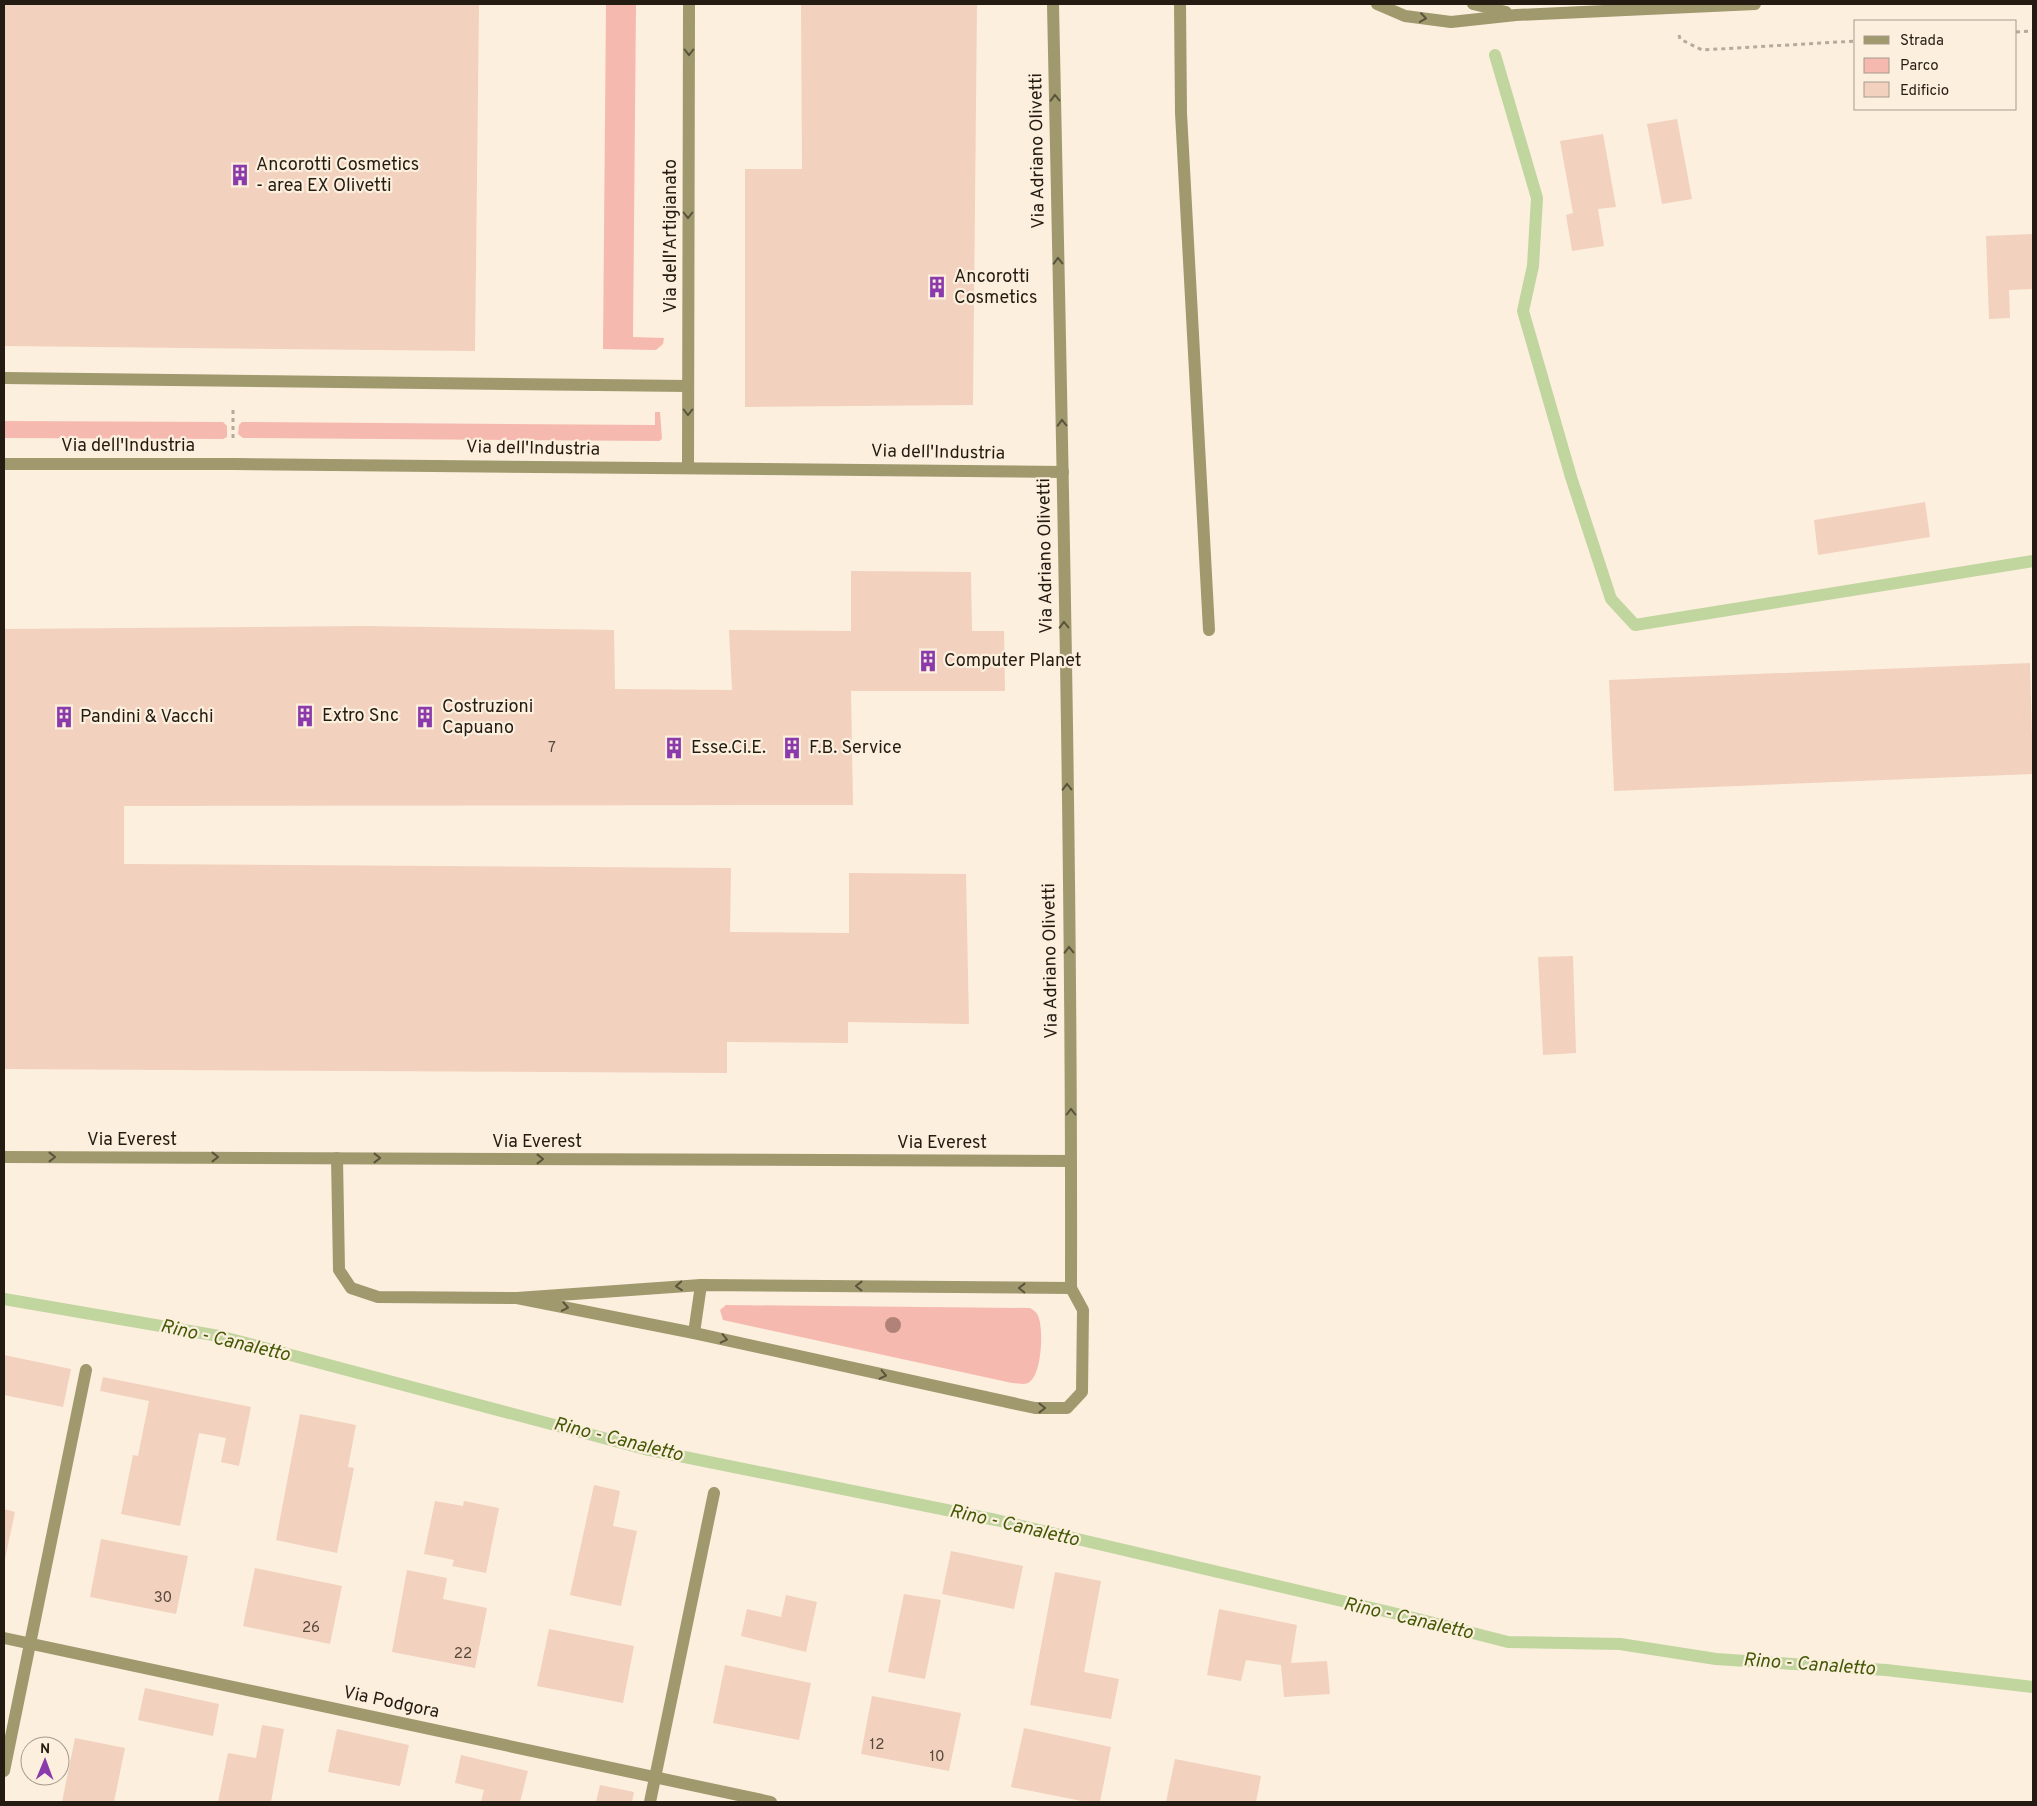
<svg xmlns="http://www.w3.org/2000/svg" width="2037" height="1806" viewBox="0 0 2037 1806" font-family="Overpass,sans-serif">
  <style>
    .green { fill: #f6b9b0 }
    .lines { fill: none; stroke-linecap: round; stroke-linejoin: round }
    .stream { stroke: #c1d59f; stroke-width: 12 }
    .building { fill: #f2d1be }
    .path { stroke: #b6aa9c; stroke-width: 3; stroke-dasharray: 4 4; stroke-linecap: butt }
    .minor { stroke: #9f996d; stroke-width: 12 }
    .tree { fill: #b18378 }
    .oneway { stroke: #5b543b }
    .labels { text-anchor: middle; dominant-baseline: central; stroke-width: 4.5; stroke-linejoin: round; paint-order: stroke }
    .number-label { font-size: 15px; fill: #58493d }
    .street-label { font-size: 18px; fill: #241c12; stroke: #fcefde }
    .poi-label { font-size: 18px; fill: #241c12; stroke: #fcefde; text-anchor: start }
    .water-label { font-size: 19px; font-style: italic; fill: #435a05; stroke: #fcefde }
  </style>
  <rect width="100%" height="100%" fill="#fcefde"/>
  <g class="green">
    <polygon points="606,4 636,4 633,337 664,338 663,344 656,350 603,349"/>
    <polygon points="655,412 660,412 662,439 659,441 243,438 238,434 239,425 242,422 655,425"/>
    <polygon points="4,421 223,422 227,426 227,437 223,439 4,438"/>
    <path d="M726,1305L1030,1308C1033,1310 1037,1312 1038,1316C1044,1328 1042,1377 1028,1383C1023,1385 1016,1383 1012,1383L723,1320L720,1310Z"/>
  </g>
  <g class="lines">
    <g class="stream">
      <polyline points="1495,55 1537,198 1533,266 1523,311 1571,477 1611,599 1635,625 2033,561"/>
      <polyline points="4,1299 219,1336 645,1449 996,1520 1406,1616 1508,1642 1620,1644 1716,1659 1886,1670 2033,1687"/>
    </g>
  </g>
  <g class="building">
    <polygon points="4,4 479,4 475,351 4,346"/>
    <polygon points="801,4 977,4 973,405 745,407 745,169 802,169"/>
    <polygon points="1677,119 1692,199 1662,204 1647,124"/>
    <polygon points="1603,134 1616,207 1598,209 1604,246 1572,251 1566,215 1573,213 1560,141"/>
    <polygon points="2033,234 2033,289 2009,290 2010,318 1989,319 1986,236"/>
    <polygon points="1925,502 1930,537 1818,555 1814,520"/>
    <polygon points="851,571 971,572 972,631 1004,631 1005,691 851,691 853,805 124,806 124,864 731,868 730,932 849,933 849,873 966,874 969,1024 848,1022 848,1043 727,1042 727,1073 4,1069 4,629 364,626 614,630 615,689 732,690 729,630 851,631"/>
    <polygon points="2030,663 2033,774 1614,791 1609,680"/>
    <polygon points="1573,956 1576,1053 1543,1055 1538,957"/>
    <polygon points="4,1355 71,1369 63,1407 4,1395"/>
    <polygon points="103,1377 251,1407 239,1466 221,1462 226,1438 199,1433 180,1526 121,1514 133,1455 138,1456 149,1401 100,1391"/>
    <polygon points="300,1414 356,1425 348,1467 354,1468 337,1553 276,1540"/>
    <polygon points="594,1485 620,1491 613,1526 637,1531 621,1606 570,1595"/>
    <polygon points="435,1501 463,1506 464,1501 499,1508 486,1573 452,1566 454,1560 424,1554"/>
    <polygon points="4,1509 15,1512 5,1559 4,1558"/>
    <polygon points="101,1539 188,1556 176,1614 90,1597"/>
    <polygon points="951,1551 1023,1566 1014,1609 942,1594"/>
    <polygon points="255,1568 342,1586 330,1644 243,1626"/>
    <polygon points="407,1570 447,1578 443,1599 487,1608 475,1668 392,1652"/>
    <polygon points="1055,1572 1101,1581 1084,1672 1119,1679 1111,1719 1030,1705"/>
    <polygon points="904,1594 941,1600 925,1679 888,1672"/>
    <polygon points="786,1595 817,1602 806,1652 741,1636 747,1609 781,1617"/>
    <polygon points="1219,1609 1297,1625 1291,1663 1327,1661 1330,1694 1284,1697 1281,1665 1246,1660 1241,1681 1207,1675"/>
    <polygon points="549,1629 634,1646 623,1703 537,1686"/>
    <polygon points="725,1665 811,1683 799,1740 713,1723"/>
    <polygon points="145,1688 219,1704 213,1736 138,1720"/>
    <polygon points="872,1696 961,1713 949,1771 861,1754"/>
    <polygon points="262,1725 284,1729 271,1802 218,1802 228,1753 256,1758"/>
    <polygon points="1024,1728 1111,1747 1100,1802 1087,1802 1011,1787"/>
    <polygon points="337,1729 409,1745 400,1786 328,1772"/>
    <polygon points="75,1738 125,1748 114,1802 62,1802"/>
    <polygon points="461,1755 528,1771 520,1802 481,1802 484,1790 455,1783"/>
    <polygon points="1175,1759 1261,1776 1256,1802 1166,1802"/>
    <polygon points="600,1785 634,1792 632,1802 596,1802"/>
  </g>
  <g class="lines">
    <g class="path">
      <polyline points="2016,32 2033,31"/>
      <polyline points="1679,35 1680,39 1702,50 1856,41"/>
      <polyline points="233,438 233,409"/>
    </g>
    <g class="minor">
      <polyline points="1180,4 1181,113 1209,630"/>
      <polyline points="1377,4 1405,16 1451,22 1516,15 1755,4"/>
      <polyline points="1473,4 1506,12"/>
      <polyline points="4,378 688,386"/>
      <polyline points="4,464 233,464 1063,472"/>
      <polyline points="688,468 689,4"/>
      <polyline points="4,1157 1071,1161"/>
      <polyline points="337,1158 339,1270 351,1288 378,1297 517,1298 701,1285 1071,1288"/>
      <path d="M517,1298L694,1333L1035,1408H1067L1082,1392L1083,1310L1071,1288C1072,860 1062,432 1053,4"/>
      <polyline points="694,1333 701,1285"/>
      <polyline points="4,1638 771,1802"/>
      <polyline points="4,1771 86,1370"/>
      <polyline points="650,1802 714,1493"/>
    </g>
  </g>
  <circle class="tree" cx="893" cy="1325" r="8"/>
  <defs><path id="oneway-chevron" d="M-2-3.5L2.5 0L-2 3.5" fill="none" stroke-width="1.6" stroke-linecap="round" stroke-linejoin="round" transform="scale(1.25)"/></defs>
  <g class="oneway">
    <use href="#oneway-chevron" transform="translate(1423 18) rotate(8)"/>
    <use href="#oneway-chevron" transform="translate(689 52) rotate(90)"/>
    <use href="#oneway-chevron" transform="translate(1055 98) rotate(-91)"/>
    <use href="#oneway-chevron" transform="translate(688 215) rotate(90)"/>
    <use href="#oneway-chevron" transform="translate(1058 261) rotate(-91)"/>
    <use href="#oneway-chevron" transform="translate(688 412) rotate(90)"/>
    <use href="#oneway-chevron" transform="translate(1062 423) rotate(-91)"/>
    <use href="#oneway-chevron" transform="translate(1064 625) rotate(-91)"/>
    <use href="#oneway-chevron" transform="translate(1067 787) rotate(-91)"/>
    <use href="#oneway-chevron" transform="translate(1069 950) rotate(-91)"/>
    <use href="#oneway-chevron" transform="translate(1071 1112) rotate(-90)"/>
    <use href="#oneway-chevron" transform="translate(52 1157)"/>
    <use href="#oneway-chevron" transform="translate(215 1157)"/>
    <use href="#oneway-chevron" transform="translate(377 1158)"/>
    <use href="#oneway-chevron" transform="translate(540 1159)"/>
    <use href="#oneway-chevron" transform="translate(679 1286) rotate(176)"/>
    <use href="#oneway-chevron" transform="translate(859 1286) rotate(-179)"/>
    <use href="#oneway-chevron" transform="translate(1022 1288) rotate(-179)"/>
    <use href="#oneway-chevron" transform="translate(565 1307) rotate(11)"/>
    <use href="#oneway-chevron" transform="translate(724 1339) rotate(13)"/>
    <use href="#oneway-chevron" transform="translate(883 1375) rotate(13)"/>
    <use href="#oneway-chevron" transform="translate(1042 1408)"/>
  </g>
  <defs>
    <g id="building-bare" transform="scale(1.725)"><path d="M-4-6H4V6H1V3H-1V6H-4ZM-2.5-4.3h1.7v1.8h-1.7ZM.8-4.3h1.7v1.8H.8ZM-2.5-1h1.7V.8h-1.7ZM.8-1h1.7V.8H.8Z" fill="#8a3aaa" stroke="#fcefde" stroke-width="2.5" paint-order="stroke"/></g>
  </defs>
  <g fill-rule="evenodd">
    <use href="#building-bare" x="240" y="175"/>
    <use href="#building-bare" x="937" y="287"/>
    <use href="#building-bare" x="928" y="661"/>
    <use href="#building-bare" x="305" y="716"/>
    <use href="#building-bare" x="64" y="717"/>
    <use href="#building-bare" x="425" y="717"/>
    <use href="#building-bare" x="674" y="748"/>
    <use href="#building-bare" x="792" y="748"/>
  </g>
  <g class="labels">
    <g class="number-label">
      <text x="552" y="748">7</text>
      <text x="163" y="1598">30</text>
      <text x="311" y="1628">26</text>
      <text x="463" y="1654">22</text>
      <text x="877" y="1745">12</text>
      <text x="937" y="1757">10</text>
    </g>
    <g class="street-label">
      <text transform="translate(1038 151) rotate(-91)">Via Adriano Olivetti</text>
      <text transform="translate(671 236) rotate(-90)">Via dell'Artigianato</text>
      <text x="128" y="446">Via dell'Industria</text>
      <text transform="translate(533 449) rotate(1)">Via dell'Industria</text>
      <text transform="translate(938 453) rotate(1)">Via dell'Industria</text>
      <text transform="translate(1046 556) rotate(-91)">Via Adriano Olivetti</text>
      <text transform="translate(1051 961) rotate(-91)">Via Adriano Olivetti</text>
      <text x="132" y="1140">Via Everest</text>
      <text x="537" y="1142">Via Everest</text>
      <text x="942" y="1143">Via Everest</text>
      <text transform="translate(391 1703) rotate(12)">Via Podgora</text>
    </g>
    <g class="poi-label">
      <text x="256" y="165">Ancorotti Cosmetics<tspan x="256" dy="21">- area EX Olivetti</tspan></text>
      <text x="954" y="277">Ancorotti<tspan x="954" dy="21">Cosmetics</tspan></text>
      <text x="944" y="661">Computer Planet</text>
      <text x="442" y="707">Costruzioni<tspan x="442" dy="21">Capuano</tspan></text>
      <text x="322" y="716">Extro Snc</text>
      <text x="80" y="717">Pandini &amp; Vacchi</text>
      <text x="691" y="748">Esse.Ci.E.</text>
      <text x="809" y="748">F.B. Service</text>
    </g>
    <g class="water-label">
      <text transform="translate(225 1341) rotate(13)">Rino - Canaletto</text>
      <text transform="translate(618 1440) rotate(14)">Rino - Canaletto</text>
      <text transform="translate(1014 1526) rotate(13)">Rino - Canaletto</text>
      <text transform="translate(1408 1619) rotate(13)">Rino - Canaletto</text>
      <text transform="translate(1809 1665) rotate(4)">Rino - Canaletto</text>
    </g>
  </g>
  <rect width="2037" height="1806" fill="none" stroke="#241c12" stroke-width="10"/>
  <rect x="1854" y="20" width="162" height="90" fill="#fcefde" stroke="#a69b8c"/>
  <rect x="1864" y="36" width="25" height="8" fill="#9f996d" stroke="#a69b8c"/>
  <text x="1900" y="45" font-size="15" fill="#241c12">Strada</text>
  <rect x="1864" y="58" width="25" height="15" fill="#f6b9b0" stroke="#a69b8c"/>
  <text x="1900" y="70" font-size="15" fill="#241c12">Parco</text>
  <rect x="1864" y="82" width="25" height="15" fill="#f2d1be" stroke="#a69b8c"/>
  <text x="1900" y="95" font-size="15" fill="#241c12">Edificio</text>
  <g transform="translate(45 1761) rotate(1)"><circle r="24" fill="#fcefde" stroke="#a69b8c"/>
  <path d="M0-4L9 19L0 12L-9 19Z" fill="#8a3aaa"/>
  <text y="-8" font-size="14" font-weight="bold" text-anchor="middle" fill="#241c12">N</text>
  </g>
</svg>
